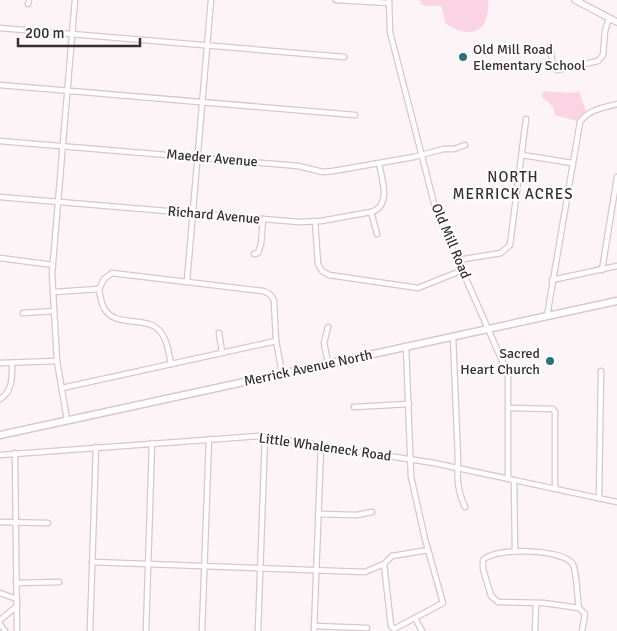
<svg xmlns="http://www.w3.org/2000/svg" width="617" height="631" viewBox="0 0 617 631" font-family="Signika,sans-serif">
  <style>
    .green { fill: #fad4e2 }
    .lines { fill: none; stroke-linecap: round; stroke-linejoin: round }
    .minor-casing { stroke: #dac5cc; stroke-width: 7 }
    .tertiary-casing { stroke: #dac5cc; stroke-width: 8 }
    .secondary-casing { stroke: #dac5cc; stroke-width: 9 }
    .minor { stroke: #fff; stroke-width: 4.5 }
    .tertiary { stroke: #fff; stroke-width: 5.5 }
    .secondary { stroke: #fff; stroke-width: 6 }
    .poi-dot { fill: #29737a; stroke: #fff; stroke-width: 2 }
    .labels { text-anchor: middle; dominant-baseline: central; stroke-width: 4; stroke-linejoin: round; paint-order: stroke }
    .poi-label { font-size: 14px; fill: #362e31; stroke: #fff; text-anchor: start }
    .street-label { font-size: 14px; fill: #362e31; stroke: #fff }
    .neighbourhood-label { font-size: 15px; letter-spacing: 1px; fill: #362e31; stroke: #fff }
  </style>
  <rect width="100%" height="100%" fill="#fdf4f7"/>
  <g class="green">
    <path d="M420,0H488C491,32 470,41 445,23L443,11L441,6H425L421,4Z"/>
    <polygon points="544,91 572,93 579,91 587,114 580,122 555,115 553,106 541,96"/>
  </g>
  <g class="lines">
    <g class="minor-casing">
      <g id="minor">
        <polyline points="336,0 389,3"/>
        <polyline points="389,0 390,32 436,211 508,374 508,479"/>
        <polyline points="28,4 29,0"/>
        <polyline points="0,28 344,57"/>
        <polyline points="550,47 553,65 557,70 598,61 603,55 605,31 609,18"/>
        <polyline points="0,85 355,115"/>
        <polyline points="0,141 298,166 323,172 333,171 414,157 443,149 454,149 465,145"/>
        <polyline points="522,155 572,163"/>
        <path d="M0,197L299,222L321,221L371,212C392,206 382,179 379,164"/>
        <polyline points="371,212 377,234"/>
        <polyline points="315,221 318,264 322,271 329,275 418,288 463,270"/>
        <polyline points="254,254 258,253 261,244 263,219"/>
        <polyline points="0,258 53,265"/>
        <polyline points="458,260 501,253 510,245 526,119"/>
        <polyline points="602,270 617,177"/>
        <polyline points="552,280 617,266"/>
        <polyline points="187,281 211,0"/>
        <path d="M99,289L104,279L112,273L263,291C269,293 272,295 274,301L276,341L282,373"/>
        <path d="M99,289C100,296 101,303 104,308C116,330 149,313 162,334C168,342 169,354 171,364"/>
        <polyline points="53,292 99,289"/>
        <polyline points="23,313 54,311"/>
        <path d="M547,316L580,122C589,109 603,108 617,104"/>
        <polyline points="328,327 324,343 328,363"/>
        <polyline points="219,333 222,352"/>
        <path d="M453,337L458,459C457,477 457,490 465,507"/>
        <polyline points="0,363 57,361"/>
        <polyline points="62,388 276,341"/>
        <path d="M0,399C13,391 12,377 12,364"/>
        <polyline points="354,407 409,404"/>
        <polyline points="509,408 553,409 555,412 555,489"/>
        <polyline points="67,420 57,361 52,274 75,0"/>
        <polyline points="15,453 17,631"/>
        <polyline points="0,455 258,436 434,463 617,502"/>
        <polyline points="514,480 515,551"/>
        <polyline points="599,498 601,371"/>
        <polyline points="318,514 357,515 372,512"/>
        <polyline points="0,522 48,523"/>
        <polyline points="92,562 365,572 384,564 392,556 428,550"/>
        <polyline points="384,564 391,626 394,629 443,603 425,539 411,477 406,346"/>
        <polyline points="16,583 59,582"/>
        <polyline points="0,593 17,599"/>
        <path d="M579,608L544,603L498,602L491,596L483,569V560C495,547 561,549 572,563C577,569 577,598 579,608L585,614L582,631"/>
        <polyline points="415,618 422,631"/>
        <polyline points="0,620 17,606"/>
        <polyline points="0,624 5,631"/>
        <polyline points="314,626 367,628"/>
        <polyline points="90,631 96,447"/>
        <polyline points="146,631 152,443"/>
        <polyline points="202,631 209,439"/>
        <polyline points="258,631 265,437"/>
        <polyline points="314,631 321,446"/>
        <polyline points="535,631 536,603"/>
      </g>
    </g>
    <g class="tertiary-casing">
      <polyline id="tertiary" points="575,0 617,22"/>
    </g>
    <g class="secondary-casing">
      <polyline id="secondary" points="0,435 617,301"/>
    </g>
    <use href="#minor" class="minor"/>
    <use href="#tertiary" class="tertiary"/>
    <use href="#secondary" class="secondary"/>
  </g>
  <g class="poi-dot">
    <circle cx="463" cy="57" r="5"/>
    <circle cx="550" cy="361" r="5"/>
  </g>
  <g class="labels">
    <g class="poi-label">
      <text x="473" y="49">Old Mill Road<tspan x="473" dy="16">Elementary School</tspan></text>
      <text x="540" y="353" text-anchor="end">Sacred<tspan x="540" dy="16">Heart Church</tspan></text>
    </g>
    <g class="street-label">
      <text transform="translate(212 158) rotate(5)">Maeder Avenue</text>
      <text transform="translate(214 215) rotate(5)">Richard Avenue</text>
      <text transform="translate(451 241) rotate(67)">Old Mill Road</text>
      <text transform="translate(308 368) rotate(-12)">Merrick Avenue North</text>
      <text transform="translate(325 447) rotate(8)">Little Whaleneck Road</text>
    </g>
    <g class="neighbourhood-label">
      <text x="513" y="177">NORTH<tspan x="513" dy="17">MERRICK ACRES</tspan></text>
    </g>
  </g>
  <path d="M18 38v8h122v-8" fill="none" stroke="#362e31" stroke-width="2.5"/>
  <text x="25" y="38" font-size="15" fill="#362e31" stroke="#ffffff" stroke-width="4" paint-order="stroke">200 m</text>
</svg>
